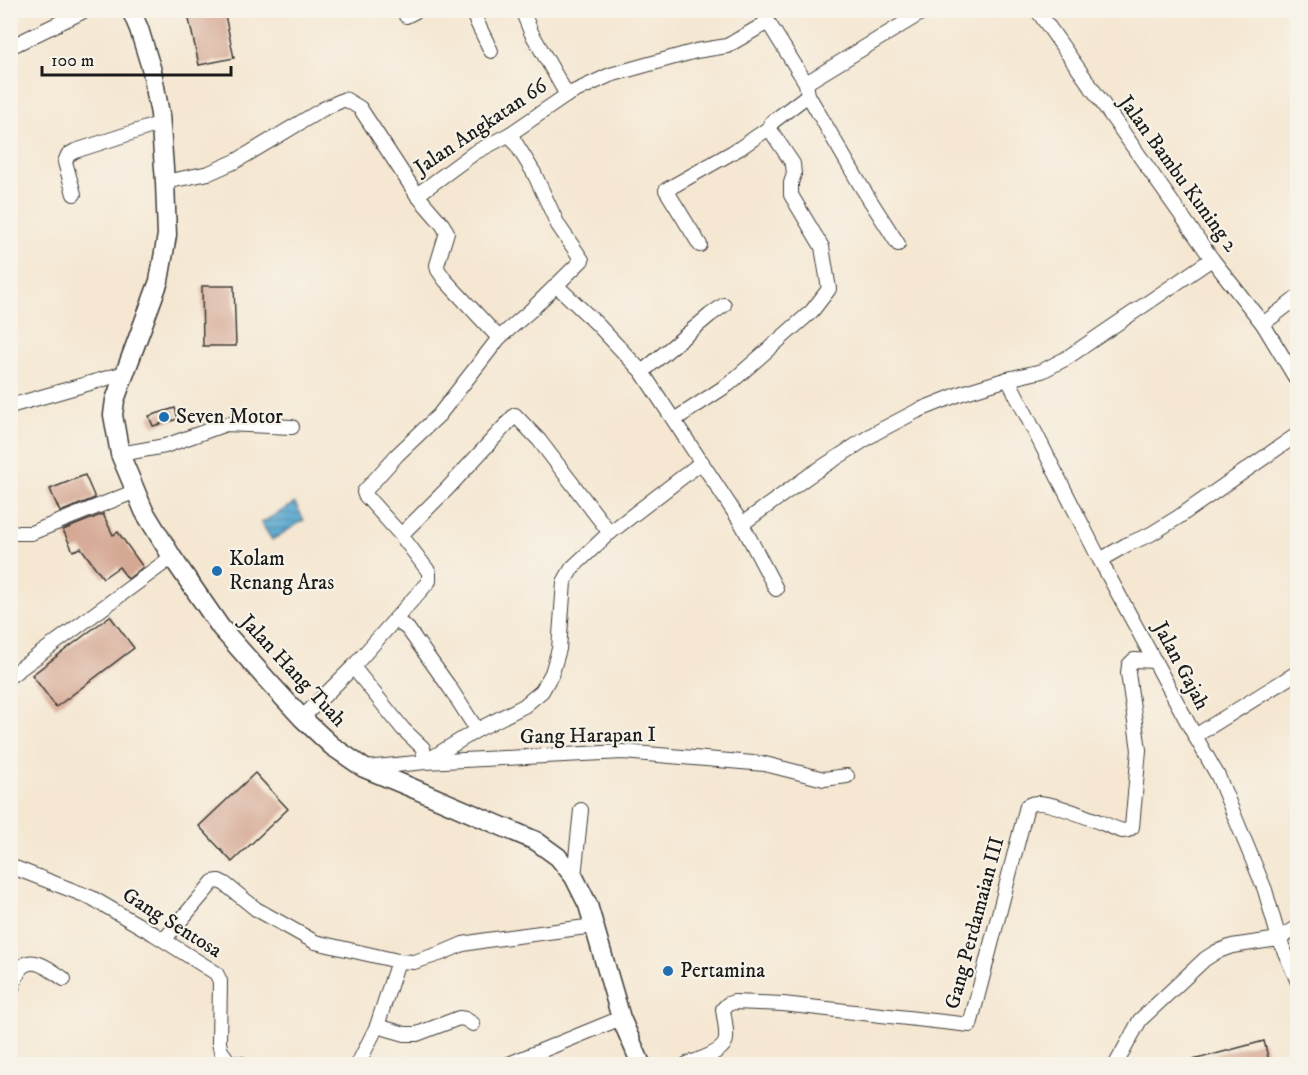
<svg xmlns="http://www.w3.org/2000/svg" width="1308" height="1075" viewBox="0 0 1308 1075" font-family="'IM FELL DW Pica',serif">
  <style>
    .water { fill: url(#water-rules); stroke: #386176; stroke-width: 1.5 }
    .building { fill: #d5a894 }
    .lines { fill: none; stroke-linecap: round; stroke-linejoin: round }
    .minor-casing { stroke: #3d3a37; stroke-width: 16 }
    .major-casing { stroke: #3d3a37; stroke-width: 21 }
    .minor { stroke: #fff; stroke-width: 14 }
    .major { stroke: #fff; stroke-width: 18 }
    .poi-dot { fill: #1f6fb2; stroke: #f7f3e8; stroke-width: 2 }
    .labels { text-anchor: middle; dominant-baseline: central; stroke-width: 4.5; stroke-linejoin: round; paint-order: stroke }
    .street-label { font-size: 21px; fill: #1c1c1c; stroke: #f7f3e8 }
    .poi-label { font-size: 21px; fill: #1c1c1c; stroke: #f7f3e8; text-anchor: start }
  </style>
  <defs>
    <pattern id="water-rules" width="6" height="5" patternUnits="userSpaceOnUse" patternTransform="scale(1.5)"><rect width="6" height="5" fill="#55a6cf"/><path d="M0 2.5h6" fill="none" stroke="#4686a7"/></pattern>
  </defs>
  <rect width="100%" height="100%" fill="#f7f3e8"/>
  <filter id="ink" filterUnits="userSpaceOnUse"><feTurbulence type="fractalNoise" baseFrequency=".0167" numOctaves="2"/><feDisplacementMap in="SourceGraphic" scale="12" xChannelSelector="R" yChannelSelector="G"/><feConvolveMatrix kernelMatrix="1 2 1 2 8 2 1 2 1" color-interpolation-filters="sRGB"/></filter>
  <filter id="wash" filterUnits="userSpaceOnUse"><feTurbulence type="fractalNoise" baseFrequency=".008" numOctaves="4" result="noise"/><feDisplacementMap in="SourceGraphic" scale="24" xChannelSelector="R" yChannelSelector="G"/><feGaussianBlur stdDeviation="1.35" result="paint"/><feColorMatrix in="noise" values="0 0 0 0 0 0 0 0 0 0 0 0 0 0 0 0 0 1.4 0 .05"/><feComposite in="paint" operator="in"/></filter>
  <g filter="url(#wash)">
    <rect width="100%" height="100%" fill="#f5e7d2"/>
    <polygon class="water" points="295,503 304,520 272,540 261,523"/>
    <g id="blocks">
      <g class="building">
        <polygon points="187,10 224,10 234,58 199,65"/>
        <polygon points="202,286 234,286 236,346 203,346"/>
        <polygon points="175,408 178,419 153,426 149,416"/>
        <polygon points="85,475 95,498 60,512 50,489"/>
        <polygon points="103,514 113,535 118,532 143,567 128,579 119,567 103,578 81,548 73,551 63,530"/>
        <polygon points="110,616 134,648 56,707 32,675"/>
        <polygon points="255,773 288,809 232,862 199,826"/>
        <polygon points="1264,1041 1270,1065 1190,1065 1189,1061"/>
      </g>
    </g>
  </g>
  <g filter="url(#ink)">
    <use href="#blocks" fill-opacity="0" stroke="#3d3a37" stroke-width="1.5"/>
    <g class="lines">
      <g class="minor-casing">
        <g id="minor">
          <polyline points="471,10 491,51"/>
          <polyline points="522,10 531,32 567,95"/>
          <polyline points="762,10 768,22 806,83 808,95 861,186 898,244"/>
          <polyline points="1037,10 1212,259 1263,324 1298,382"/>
          <polyline points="406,16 418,10"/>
          <polyline points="10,47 86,10"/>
          <polyline points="806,83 926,10"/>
          <polyline points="165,182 209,173 236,161 323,109 345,99 360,108 417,195 442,224 447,232 437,265 438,270 445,280 499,338"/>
          <polyline points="74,194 65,162 68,155 75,151 162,123"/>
          <polyline points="417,195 474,153 510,134 567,95 610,75 696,51 727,46 768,22"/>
          <polyline points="700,245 666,190 740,148 769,128 771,123 808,95"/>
          <polyline points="556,285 597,324 642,372 742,524 776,589"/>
          <polyline points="1263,324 1298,297"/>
          <polyline points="642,372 710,315 724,305"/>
          <polyline points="1008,379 1100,560 1195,736 1218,776 1265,890 1279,939 1298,982"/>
          <polyline points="10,406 125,373"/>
          <polyline points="674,420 729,384 812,311 829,289 822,247 791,195 791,183 794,174 793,164 769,128"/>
          <polyline points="120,454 165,446 226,424 292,427"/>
          <polyline points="742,524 810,475 875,433 917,411 962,393 1008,379 1042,371 1065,359 1212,259"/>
          <polyline points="10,533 31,533 136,491"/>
          <polyline points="401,535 447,489 515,415 539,440 610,533"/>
          <polyline points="1100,560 1126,545 1151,534 1177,518 1298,434"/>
          <polyline points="353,667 403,729 423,748 425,762 477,730 450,688 408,629 396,620"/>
          <polyline points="10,676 172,557"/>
          <polyline points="302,718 353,667 429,581 429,572 401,535 365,495 364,492 397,455 439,415 499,338 530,311 582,260 558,225 534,173 510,134"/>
          <polyline points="477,730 524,706 542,691 552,673 559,649 564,582 572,568 607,535 702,462"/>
          <polyline points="1195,736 1298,672"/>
          <polyline points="366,768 425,762 623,752 765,764 824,779 847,776"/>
          <polyline points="10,866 92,898 154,934 216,973 220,981 219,1043 221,1051 230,1063 242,1064"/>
          <polyline points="574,877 581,810"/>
          <polyline points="164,940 213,882 219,881 225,884 256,909 315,942 398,961 414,962 442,953 463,944 487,940 594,926"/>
          <path d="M10,992C14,985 16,976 20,969C32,953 52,971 64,979"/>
          <polyline points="377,1026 398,961"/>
          <polyline points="358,1064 377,1026 405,1034 417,1034 459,1018 465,1019 473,1024"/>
          <polyline points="509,1064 621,1018"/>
          <path d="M687,1064C698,1060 725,1052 726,1039C727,1029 724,1018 723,1009L728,1004L734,1002L783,1004L970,1025L1027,806C1031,804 1031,803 1036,803C1053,801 1103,824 1122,831L1128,830L1132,827L1139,750L1128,673L1129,665L1134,660L1155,661"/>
          <polyline points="1116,1064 1140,1020 1205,959 1216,952 1232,946 1279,939 1298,927"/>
        </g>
      </g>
      <g class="major-casing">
        <polyline id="major" points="131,10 139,29 152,71 160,114 165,182 167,235 159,281 115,400 113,415 120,454 144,511 172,557 221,628 268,681 302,718 332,746 364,768 410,787 536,841 558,857 574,877 588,905 621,1018 641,1064"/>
      </g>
      <use href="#minor" class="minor"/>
      <use href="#major" class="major"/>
    </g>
  </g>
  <g class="poi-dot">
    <circle cx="164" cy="417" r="6"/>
    <circle cx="217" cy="571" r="6"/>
    <circle cx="668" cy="971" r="6"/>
  </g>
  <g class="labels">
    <g class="street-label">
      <text transform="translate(481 127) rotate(-34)">Jalan Angkatan 66</text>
      <text transform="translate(1178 174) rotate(54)">Jalan Bambu Kuning 2</text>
      <text transform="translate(1181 666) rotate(62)">Jalan Gajah</text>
      <text transform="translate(293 671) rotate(47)">Jalan Hang Tuah</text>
      <text transform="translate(588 736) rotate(-1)">Gang Harapan I</text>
      <text transform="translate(172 923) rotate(32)">Gang Sentosa</text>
      <text transform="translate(975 923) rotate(-75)">Gang Perdamaian III</text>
    </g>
    <g class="poi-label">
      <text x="176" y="417">Seven Motor</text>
      <text x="229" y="559">Kolam<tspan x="229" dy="24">Renang Aras</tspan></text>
      <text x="680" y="971">Pertamina</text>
    </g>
  </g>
  <rect width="1308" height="1075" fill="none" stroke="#f7f3e8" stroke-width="36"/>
  <path d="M42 66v9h189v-9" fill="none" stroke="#1c1c1c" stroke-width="3"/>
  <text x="51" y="66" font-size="18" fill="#1c1c1c" stroke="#f7f3e8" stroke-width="4.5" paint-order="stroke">100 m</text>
</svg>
